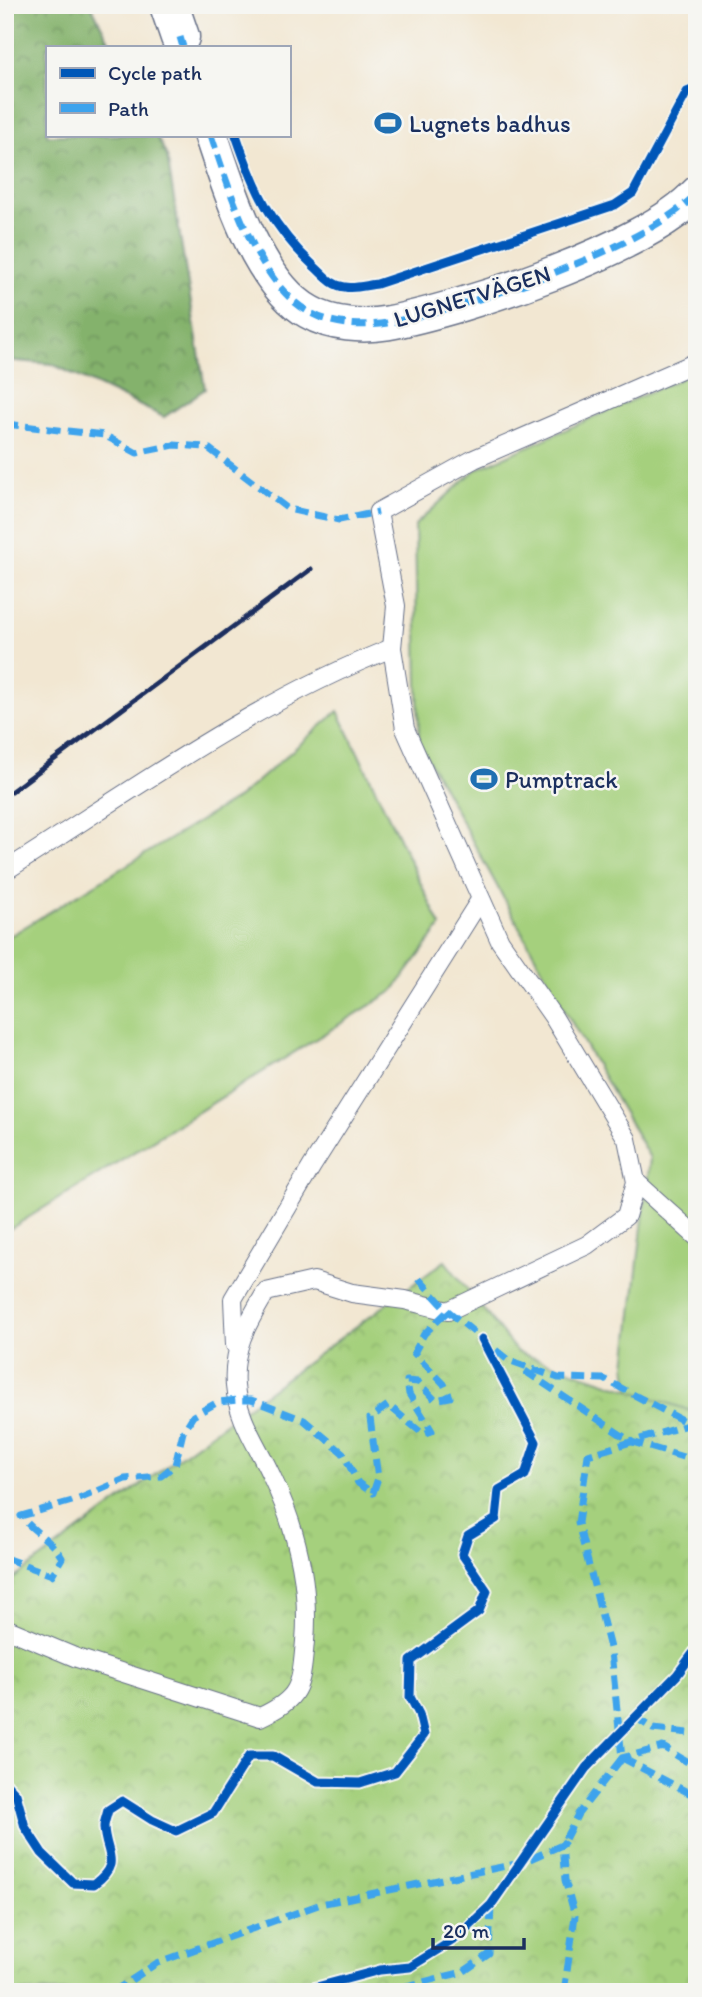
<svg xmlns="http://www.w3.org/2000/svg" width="702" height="1997" viewBox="0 0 702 1997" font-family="Itim,sans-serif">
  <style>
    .grass { fill: #a5d07d; stroke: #60806e; stroke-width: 2 }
    .forest { fill: url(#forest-crowns); stroke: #507065; stroke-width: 2 }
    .park { fill: url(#park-crowns); stroke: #60806e; stroke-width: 2 }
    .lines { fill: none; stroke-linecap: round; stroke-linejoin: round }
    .service-casing { stroke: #666f87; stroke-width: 20 }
    .minor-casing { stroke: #666f87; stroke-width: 36 }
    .tertiary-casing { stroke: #666f87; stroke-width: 41 }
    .service { stroke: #fff; stroke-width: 18 }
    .minor { stroke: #fff; stroke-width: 33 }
    .tertiary { stroke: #fff; stroke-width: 38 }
    .rail { stroke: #1b2f5e; stroke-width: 5 }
    .quiet { stroke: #3da3ed; stroke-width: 7; stroke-dasharray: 14 7; stroke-linecap: butt }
    .cycleway-casing { stroke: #f6f6f2; stroke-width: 13 }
    .cycleway { stroke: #0057b8; stroke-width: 9 }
    .labels { text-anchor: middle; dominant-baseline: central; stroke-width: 5; stroke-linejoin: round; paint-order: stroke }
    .poi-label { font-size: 24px; fill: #1b2f5e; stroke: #f6f6f2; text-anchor: start }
    .street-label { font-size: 24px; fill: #1b2f5e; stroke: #f6f6f2 }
  </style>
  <defs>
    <pattern id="forest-crowns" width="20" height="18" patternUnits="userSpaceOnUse" patternTransform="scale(1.75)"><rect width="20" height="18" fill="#84b26c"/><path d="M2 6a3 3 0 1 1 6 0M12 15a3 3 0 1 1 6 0" fill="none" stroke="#6b915c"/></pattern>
    <pattern id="park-crowns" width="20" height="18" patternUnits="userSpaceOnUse" patternTransform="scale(1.75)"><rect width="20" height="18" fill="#a5d07d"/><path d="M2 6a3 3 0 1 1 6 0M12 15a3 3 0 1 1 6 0" fill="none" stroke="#8db36e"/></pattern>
  </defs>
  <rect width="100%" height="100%" fill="#f6f6f2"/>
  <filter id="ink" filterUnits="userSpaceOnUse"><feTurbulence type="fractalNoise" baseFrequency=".0143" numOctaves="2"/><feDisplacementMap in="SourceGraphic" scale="14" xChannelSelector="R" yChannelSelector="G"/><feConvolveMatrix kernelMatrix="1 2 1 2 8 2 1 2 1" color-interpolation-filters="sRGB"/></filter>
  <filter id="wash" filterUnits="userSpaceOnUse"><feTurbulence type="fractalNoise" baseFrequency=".00686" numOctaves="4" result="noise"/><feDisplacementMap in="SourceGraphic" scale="28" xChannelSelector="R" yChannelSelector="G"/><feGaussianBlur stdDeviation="1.57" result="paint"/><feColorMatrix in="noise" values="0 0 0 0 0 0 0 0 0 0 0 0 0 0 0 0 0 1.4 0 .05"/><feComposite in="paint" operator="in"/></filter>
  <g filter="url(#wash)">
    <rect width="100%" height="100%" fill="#f2e7d2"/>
    <g class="grass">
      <polygon points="697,371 697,1449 633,1419 626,1365 650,1158 563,1007 419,743 415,525 475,470"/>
      <polygon points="338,711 441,926 393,991 5,1232 5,939 239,797"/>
    </g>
    <polygon class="forest" points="5,5 91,5 112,47 47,47 47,135 156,135 167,156 205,389 164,417 52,364 5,360"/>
    <polygon class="park" points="445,1261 517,1352 697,1413 697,1992 5,1992 5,1585"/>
  </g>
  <g filter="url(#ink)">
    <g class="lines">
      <g class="service-casing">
        <g id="service">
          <path d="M5,871C130,792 254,702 392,648"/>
          <polyline points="636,1182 697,1237"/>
          <polyline points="235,1345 233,1299 312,1166 480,900"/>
          <path d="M5,1628L77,1658L260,1717C302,1698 301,1684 305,1641C310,1583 296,1527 271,1475C258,1446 238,1420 235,1386C232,1348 247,1324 266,1292L314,1281L352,1293L405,1300L448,1311L587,1245L626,1216L636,1182L627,1139L554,1018L500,941L405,729L392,648L396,606L378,512L474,459L697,362"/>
        </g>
      </g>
      <g class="minor-casing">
        <path id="minor" d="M211,135C229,189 257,283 309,312C331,325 363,327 387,323C463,309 646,249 697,193"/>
      </g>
      <g class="tertiary-casing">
        <polyline id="tertiary" points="169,5 180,37"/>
      </g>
      <use href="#service" class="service"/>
      <use href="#minor" class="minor"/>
      <use href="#tertiary" class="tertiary"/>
      <polyline class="rail" points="5,796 311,569"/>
      <g class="quiet">
        <polyline points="180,37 183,47"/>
        <path d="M211,135C229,189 257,283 309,312C331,325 363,327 387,323C463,309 646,249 697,193"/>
        <polyline points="5,424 104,435 137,453 174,445 207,447 288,509 339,520 378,512"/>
        <polyline points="419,1279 448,1311 508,1360 558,1378 604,1379 697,1428"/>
        <polyline points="525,1371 632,1442 697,1461"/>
        <path d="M5,1558L52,1575L62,1558C52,1540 34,1533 21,1516L79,1499L125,1479L161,1476L175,1465L183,1432L193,1416L218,1402L238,1400H251L304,1420L343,1453L358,1483L373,1493L378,1478L370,1418L388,1405L423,1434L432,1431L409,1394L407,1381L418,1382L435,1400L450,1397L444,1384L414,1353L424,1334L448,1311"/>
        <polyline points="635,1717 653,1729 697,1734"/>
        <polyline points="622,1758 697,1797"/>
        <polyline points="619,1763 622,1758 663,1747 697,1768"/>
        <polyline points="113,1992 157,1963 321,1904 521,1863 562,1845 578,1814 622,1758 611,1652 578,1523 588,1455 687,1425"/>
        <polyline points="383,1992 463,1972 489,1954 491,1905"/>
        <polyline points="564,1992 575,1916 565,1880 562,1845 565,1841"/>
        <path d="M596,1992C610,1987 621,1985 635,1992"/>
      </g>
      <g class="cycleway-casing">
        <g id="cycleway">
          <path d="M236,135C255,191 271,226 315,267C324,275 332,286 345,287C355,289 367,285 377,284L615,205L633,193L687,92L697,88"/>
          <path d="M5,1782L16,1794L25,1827L42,1853L73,1883L94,1884C123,1862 105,1854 104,1827C104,1822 107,1815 108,1810L122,1801L152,1820L176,1831L213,1813L249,1756H273L318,1782L360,1783L395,1772L424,1735L419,1714L410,1697L411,1661L479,1611L487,1591L462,1554L468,1536L496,1519L499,1490L525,1475L536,1442L482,1339"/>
          <polyline points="298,1992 380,1970 410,1967 455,1939 491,1905 586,1768 677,1675 697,1648"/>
        </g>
      </g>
      <use href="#cycleway" class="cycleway"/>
    </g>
  </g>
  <defs>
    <g id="stadium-bare" transform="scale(2.1)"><path d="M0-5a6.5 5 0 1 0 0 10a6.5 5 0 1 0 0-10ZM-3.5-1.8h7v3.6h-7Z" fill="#1f6fb2" stroke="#f6f6f2" stroke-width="2.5" paint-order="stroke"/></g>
  </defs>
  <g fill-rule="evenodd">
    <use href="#stadium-bare" x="388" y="123"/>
    <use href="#stadium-bare" x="484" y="779"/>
  </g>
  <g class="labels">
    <g class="poi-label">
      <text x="409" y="123">Lugnets badhus</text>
      <text x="505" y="779">Pumptrack</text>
    </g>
    <g class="street-label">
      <text transform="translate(472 296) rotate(-17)">LUGNETVÄGEN</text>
    </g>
  </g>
  <rect width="702" height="1997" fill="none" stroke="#f6f6f2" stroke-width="28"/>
  <rect x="46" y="46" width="245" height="91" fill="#f6f6f2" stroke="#9ea6b7" stroke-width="2"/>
  <rect x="60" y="68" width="35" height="10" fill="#0057b8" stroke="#9ea6b7" stroke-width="2"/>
  <text x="108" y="80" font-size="21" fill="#1b2f5e">Cycle path</text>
  <rect x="60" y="103" width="35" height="10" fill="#3da3ed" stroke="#9ea6b7" stroke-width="2"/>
  <text x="108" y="116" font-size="21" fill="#1b2f5e">Path</text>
  <path d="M433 1938v10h91v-10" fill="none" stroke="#1b2f5e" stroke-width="3.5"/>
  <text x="443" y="1938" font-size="21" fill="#1b2f5e" stroke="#f6f6f2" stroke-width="5" paint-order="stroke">20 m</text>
</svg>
